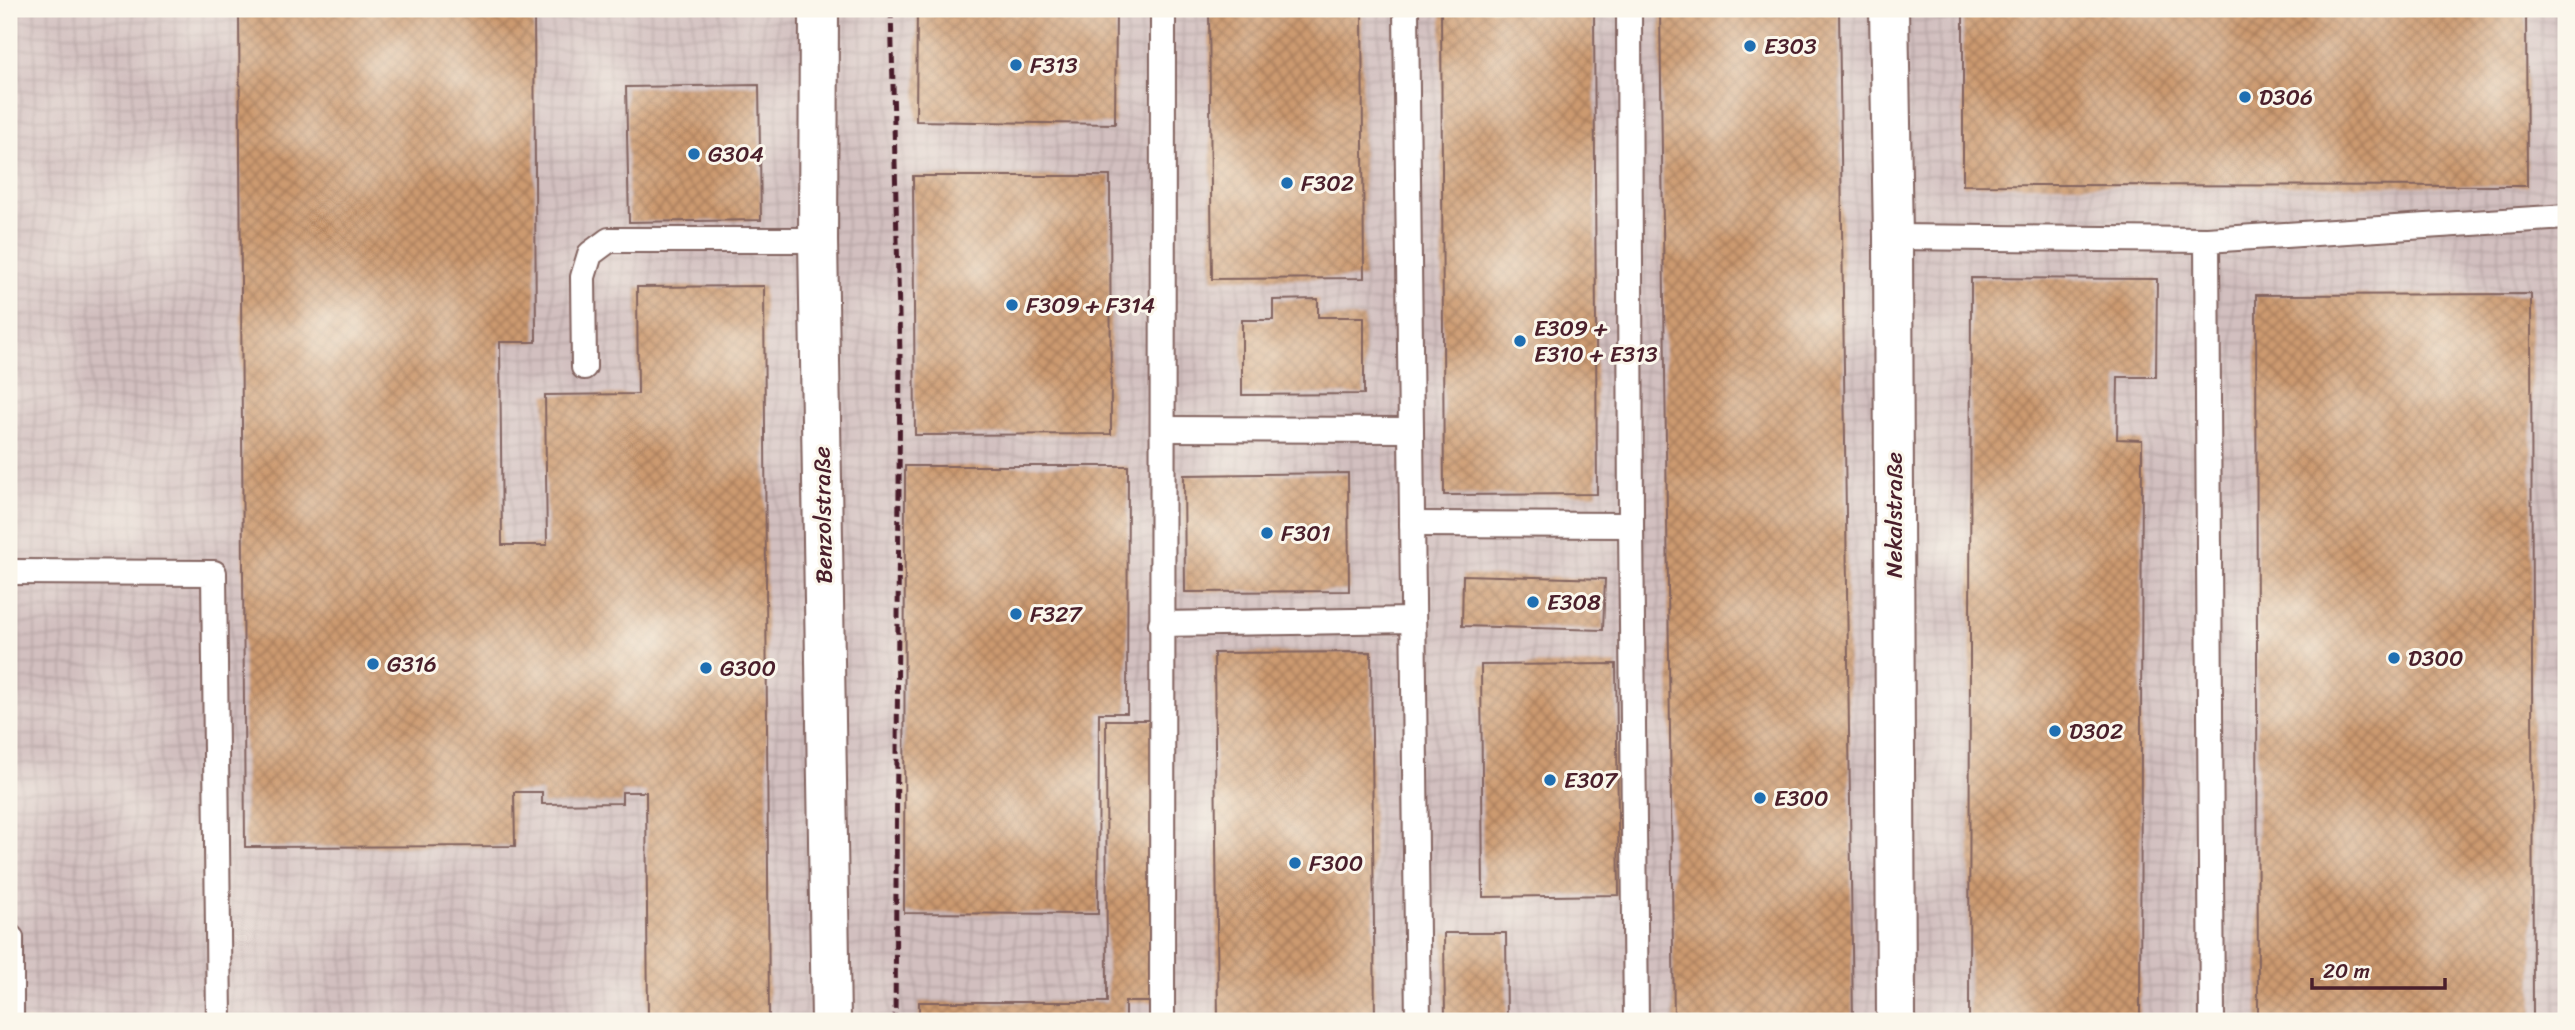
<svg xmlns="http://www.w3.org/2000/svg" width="2575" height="1030" viewBox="0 0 2575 1030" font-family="Sriracha,sans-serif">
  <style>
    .industrial { fill: url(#industrial-grid) }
    .building { fill: url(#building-cross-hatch) }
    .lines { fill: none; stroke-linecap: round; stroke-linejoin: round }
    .service-casing { stroke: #82635e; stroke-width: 28 }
    .minor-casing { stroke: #82635e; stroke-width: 42 }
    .service { stroke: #fff; stroke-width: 24 }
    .minor { stroke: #fff; stroke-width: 38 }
    .rail { stroke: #4a1f2b; stroke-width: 5; stroke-dasharray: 10 5; stroke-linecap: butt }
    .poi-dot { fill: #1f6fb2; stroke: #fbf7ec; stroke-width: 2.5 }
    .labels { text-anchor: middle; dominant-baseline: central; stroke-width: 6; stroke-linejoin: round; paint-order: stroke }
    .poi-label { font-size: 23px; fill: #4a1f2b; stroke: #fbf7ec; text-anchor: start }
    .street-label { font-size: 23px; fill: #4a1f2b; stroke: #fbf7ec }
  </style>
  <defs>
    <pattern id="industrial-grid" width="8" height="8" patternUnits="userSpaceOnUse" patternTransform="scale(1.75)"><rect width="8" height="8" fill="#d2bfbf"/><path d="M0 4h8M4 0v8" fill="none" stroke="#b6a4a4"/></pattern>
    <pattern id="building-cross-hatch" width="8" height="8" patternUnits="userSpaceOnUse" patternTransform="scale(1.75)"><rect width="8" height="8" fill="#cc9a70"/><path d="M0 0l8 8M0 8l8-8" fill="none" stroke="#a87d5c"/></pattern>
  </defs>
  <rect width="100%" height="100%" fill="#fbf7ec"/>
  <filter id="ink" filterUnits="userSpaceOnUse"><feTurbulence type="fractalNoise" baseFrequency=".0143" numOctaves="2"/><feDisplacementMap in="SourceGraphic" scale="14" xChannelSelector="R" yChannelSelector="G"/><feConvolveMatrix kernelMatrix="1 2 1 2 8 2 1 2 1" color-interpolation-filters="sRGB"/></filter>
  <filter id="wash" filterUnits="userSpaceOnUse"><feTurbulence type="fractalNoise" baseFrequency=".00686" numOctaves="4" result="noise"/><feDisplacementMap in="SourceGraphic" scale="28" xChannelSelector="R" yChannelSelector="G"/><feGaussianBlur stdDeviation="1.57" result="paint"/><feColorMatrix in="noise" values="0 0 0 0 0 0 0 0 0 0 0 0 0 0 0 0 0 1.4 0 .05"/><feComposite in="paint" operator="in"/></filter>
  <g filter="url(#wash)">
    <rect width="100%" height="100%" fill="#ebe0bd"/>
    <rect class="industrial" x="9" y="9" width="2557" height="1012"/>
    <g id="blocks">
      <g class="building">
        <polygon points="239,9 534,9 536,342 500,342 502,545 547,545 545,395 638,394 637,287 764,286 769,1021 648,1021 646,792 622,792 622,803 542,804 542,792 514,792 515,846 245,847"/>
        <polygon points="917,9 1116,9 1115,124 916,121"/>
        <polygon points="1209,9 1362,9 1364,278 1212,279"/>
        <polygon points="1441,9 1594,9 1597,494 1444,495"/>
        <polygon points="1660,9 1839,9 1853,1021 1674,1021"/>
        <polygon points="1963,9 2526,9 2527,186 1963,185"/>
        <polygon points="759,85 761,220 629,222 626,87"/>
        <polygon points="913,176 1110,176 1111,434 915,435"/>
        <polygon points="1971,278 2157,279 2156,377 2118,377 2117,439 2142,440 2140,1021 1969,1021"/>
        <polygon points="2531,294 2533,1021 2258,1021 2256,295"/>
        <polygon points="1318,299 1318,317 1364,317 1364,394 1242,395 1242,320 1273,320 1273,300"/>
        <polygon points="905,466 1128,466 1127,713 1099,713 1098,914 904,913"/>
        <polygon points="1348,473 1349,591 1185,592 1184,475"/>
        <polygon points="1463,575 1605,579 1603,630 1462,626"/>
        <polygon points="1371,652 1375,1021 1218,1021 1214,653"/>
        <polygon points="1616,664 1619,895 1483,897 1481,665"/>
        <polygon points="1106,720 1159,720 1160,1002 1125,1002 1125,1021 919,1021 919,1002 1107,1002"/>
        <polygon points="1444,933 1506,933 1507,1021 1445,1021"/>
      </g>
    </g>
  </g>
  <g filter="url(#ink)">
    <use href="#blocks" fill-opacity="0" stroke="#82635e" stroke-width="2"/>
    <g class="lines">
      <g class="service-casing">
        <g id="service">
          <polyline points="1406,9 1418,1021"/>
          <polyline points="1629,9 1631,525 1636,1021"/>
          <polyline points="1893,237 2207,240"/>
          <polyline points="584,367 583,277 590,254 609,240 818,240"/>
          <polyline points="1164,429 1411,430"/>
          <polyline points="1412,524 1631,525"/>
          <polyline points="9,572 214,573 219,1021"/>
          <polyline points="1161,624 1413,620"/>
          <polyline points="9,936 11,938 11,1021"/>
          <polyline points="1162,1021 1163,9"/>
          <polyline points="2212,1021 2207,240 2566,217"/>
        </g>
      </g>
      <g class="minor-casing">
        <g id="minor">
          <polyline points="819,9 818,240 831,1021"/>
          <polyline points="1889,9 1893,237 1896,1021"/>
        </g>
      </g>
      <use href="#service" class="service"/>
      <use href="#minor" class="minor"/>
      <polyline class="rail" points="891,9 900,353 895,1021"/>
    </g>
  </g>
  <g class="poi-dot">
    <circle cx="1750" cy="46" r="7"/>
    <circle cx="1016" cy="65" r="7"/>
    <circle cx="2245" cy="97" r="7"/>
    <circle cx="694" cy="154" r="7"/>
    <circle cx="1287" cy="183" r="7"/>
    <circle cx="1012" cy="305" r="7"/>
    <circle cx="1520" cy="341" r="7"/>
    <circle cx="1267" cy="533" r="7"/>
    <circle cx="1533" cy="602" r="7"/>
    <circle cx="1016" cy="614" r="7"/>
    <circle cx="2394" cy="658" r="7"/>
    <circle cx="373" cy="664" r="7"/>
    <circle cx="706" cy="668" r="7"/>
    <circle cx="2055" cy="731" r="7"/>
    <circle cx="1550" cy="780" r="7"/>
    <circle cx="1760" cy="798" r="7"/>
    <circle cx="1295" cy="863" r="7"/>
  </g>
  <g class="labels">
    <g class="poi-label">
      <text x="1764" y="46">E303</text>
      <text x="1030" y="65">F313</text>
      <text x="2259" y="97">D306</text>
      <text x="708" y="154">G304</text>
      <text x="1301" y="183">F302</text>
      <text x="1026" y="305">F309 + F314</text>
      <text x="1534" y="328">E309 +<tspan x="1534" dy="26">E310 + E313</tspan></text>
      <text x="1281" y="533">F301</text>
      <text x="1547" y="602">E308</text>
      <text x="1030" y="614">F327</text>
      <text x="2408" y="658">D300</text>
      <text x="387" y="664">G316</text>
      <text x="720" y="668">G300</text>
      <text x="2069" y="731">D302</text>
      <text x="1564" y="780">E307</text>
      <text x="1774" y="798">E300</text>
      <text x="1309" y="863">F300</text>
    </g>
    <g class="street-label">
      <text transform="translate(823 515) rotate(-91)">Benzolstraße</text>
      <text transform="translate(1894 515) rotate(-90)">Nekalstraße</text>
    </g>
  </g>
  <rect width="2575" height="1030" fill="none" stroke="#fbf7ec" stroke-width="35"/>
  <path d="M2312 978v10h133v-10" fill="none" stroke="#4a1f2b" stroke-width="3.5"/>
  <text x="2323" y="978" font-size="21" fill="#4a1f2b" stroke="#fbf7ec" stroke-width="5" paint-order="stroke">20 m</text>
</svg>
